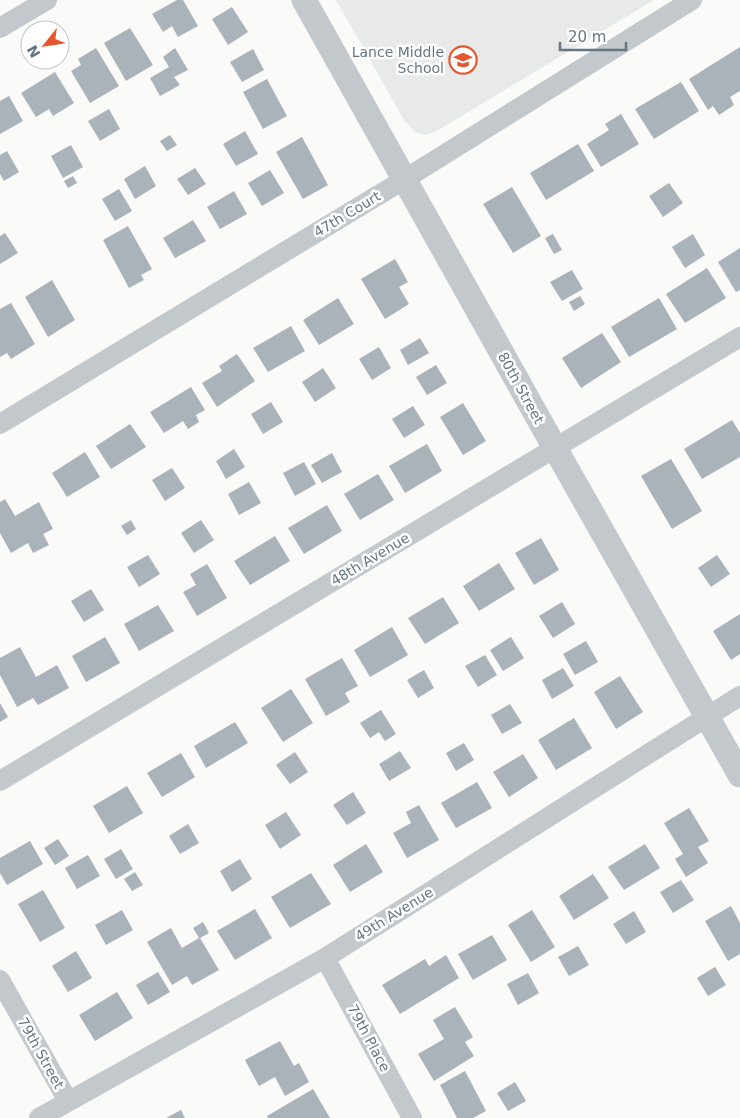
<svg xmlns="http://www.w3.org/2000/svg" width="740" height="1118" viewBox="0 0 740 1118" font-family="'DejaVu Sans',sans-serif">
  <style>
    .built { fill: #e8e9e9 }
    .building { fill: #aab3b9 }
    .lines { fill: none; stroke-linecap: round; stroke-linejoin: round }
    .minor { stroke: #c3c8cc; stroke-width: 20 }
    .tertiary { stroke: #c3c8cc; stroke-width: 25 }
    .labels { text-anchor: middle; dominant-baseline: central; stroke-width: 5; stroke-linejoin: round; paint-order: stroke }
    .poi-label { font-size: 14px; fill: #657683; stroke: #fff; text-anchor: end }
    .street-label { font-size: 14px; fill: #657683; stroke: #fff }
  </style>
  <rect width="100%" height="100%" fill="#fafaf8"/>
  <polygon class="built" points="336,0 654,0 435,132 425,135 415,132 404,120"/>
  <g class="building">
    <polygon points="177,0 183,0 198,26 178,37 172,26 163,32 152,14"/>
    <polygon points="232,7 248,32 228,45 212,19"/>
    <polygon points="130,28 153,65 126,81 104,43"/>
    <polygon points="740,47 740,91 730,97 734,105 719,115 713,106 708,110 689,79"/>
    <polygon points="96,48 119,86 90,103 71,71 81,65 78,59"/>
    <polygon points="175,48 188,70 174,77 180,85 160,96 150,78 169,67 163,57"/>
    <polygon points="253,49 264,70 242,82 230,62"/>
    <polygon points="55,72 74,103 53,116 49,109 36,117 21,93"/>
    <polygon points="267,79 287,116 263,129 243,92"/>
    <polygon points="681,82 699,111 654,139 635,109"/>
    <polygon points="9,96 23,121 0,134 0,101"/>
    <polygon points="109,109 120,129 100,141 88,121"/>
    <polygon points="621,114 639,144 601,167 587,144 609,130 605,124"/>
    <polygon points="245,131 258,154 236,166 223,144"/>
    <polygon points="170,135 177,145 167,151 160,141"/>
    <polygon points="302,137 328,185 303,199 276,152"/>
    <polygon points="578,144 594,171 546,200 530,173"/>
    <polygon points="71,145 83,167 63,178 51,156"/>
    <polygon points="7,151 19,172 4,181 0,174 0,155"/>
    <polygon points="145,166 156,186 135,199 124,179"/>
    <polygon points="195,168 206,184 188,195 177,179"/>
    <polygon points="270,170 284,193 262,206 248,183"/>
    <polygon points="73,176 77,183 68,188 64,181"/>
    <polygon points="669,183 683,203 663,217 649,196"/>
    <polygon points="512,187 541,236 513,253 483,204"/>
    <polygon points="119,189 132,211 115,221 102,199"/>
    <polygon points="234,191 247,214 220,229 207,207"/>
    <polygon points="193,220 206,241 175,258 163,238"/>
    <polygon points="128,226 152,269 141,275 144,280 129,288 103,240"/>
    <polygon points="5,233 18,253 0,264 0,236"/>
    <polygon points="553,234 562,250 554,254 545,238"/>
    <polygon points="693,234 705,255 685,268 672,247"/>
    <polygon points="740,248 740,290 736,292 718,262"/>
    <polygon points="395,259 408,282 399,287 409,304 385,319 361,279"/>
    <polygon points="707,268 726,298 685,323 666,294"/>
    <polygon points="572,270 583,289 562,301 550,282"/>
    <polygon points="52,280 75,320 48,337 25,297"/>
    <polygon points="580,296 585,304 574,311 569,302"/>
    <polygon points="338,298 354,324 319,345 303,320"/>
    <polygon points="659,298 677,329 629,357 611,327"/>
    <polygon points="11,303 35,344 11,359 7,353 0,357 0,309"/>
    <polygon points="291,326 305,351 268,372 253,348"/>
    <polygon points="602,333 621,362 581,388 562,358"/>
    <polygon points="420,338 429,353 408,365 400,350"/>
    <polygon points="379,347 391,368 372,380 359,359"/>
    <polygon points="237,354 255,381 217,407 202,383 222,371 219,366"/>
    <polygon points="436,365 447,383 427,395 416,377"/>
    <polygon points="323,368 336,388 315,402 302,382"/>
    <polygon points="191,387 205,410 196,415 199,422 188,429 183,421 164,433 150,412"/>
    <polygon points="271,402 283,422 263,434 251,414"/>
    <polygon points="463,403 486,441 463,455 440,417"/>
    <polygon points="413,406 425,425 404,438 392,419"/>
    <polygon points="732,420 740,433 740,457 702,479 684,449"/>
    <polygon points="130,424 146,447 111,469 96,446"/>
    <polygon points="427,444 442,471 405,493 389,466"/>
    <polygon points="234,449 245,467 226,479 216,461"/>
    <polygon points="85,452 100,477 67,497 52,473"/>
    <polygon points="332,453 342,472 322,483 311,465"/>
    <polygon points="671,459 702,511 672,529 641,476"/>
    <polygon points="304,462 316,484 295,496 283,473"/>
    <polygon points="172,468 185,488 165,501 152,480"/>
    <polygon points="378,474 394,500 360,520 344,494"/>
    <polygon points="249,482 261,503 239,515 228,494"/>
    <polygon points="5,499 15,516 39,502 53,529 43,534 49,545 33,553 28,543 11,553 0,533 0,502"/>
    <polygon points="327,505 342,531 304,554 288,528"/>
    <polygon points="131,520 136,529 127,535 121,526"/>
    <polygon points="201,520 214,540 194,553 181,533"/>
    <polygon points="275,536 290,561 250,585 234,561"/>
    <polygon points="541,538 559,570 534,585 515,553"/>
    <polygon points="148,555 160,574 139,587 127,567"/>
    <polygon points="717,555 730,574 711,587 698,568"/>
    <polygon points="499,563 515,589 479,611 463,586"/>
    <polygon points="207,564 227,598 197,616 183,592 196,585 190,574"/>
    <polygon points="91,589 104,610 84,622 71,601"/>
    <polygon points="443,597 459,623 425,644 408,618"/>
    <polygon points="562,602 575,624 553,638 539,616"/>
    <polygon points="158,605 174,631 139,651 124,624"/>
    <polygon points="740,614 740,654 731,660 713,631"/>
    <polygon points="392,627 408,655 370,677 354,650"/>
    <polygon points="105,637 120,663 86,682 72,656"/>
    <polygon points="511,637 524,658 503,671 490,650"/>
    <polygon points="586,641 598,662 575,675 563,654"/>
    <polygon points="20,647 36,677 57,665 69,688 38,705 33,698 17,707 0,675 0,658"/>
    <polygon points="485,655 497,675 478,687 465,666"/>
    <polygon points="342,658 358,686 345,693 350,702 326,716 305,679"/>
    <polygon points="563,668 574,686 552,699 542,680"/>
    <polygon points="424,670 434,688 418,698 407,680"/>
    <polygon points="620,676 643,712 616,729 594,692"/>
    <polygon points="291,689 313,723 283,742 261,708"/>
    <polygon points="0,703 8,717 0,722"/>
    <polygon points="510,704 522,723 502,734 491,715"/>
    <polygon points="381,710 396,734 385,741 379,732 370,738 360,723"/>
    <polygon points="574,718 592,748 556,770 538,740"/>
    <polygon points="235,722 248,743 206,768 194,746"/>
    <polygon points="464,743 474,760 456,771 446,753"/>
    <polygon points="400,751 411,768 389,781 379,764"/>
    <polygon points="295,752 308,772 290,784 276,765"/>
    <polygon points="181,753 195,777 162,797 147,773"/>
    <polygon points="523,754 538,778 509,797 493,772"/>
    <polygon points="477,782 492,808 456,828 441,803"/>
    <polygon points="127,786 143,813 109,833 93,806"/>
    <polygon points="353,792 366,813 347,825 333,805"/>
    <polygon points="419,805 439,840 407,858 393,833 411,823 406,812"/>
    <polygon points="689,808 709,841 698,847 708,863 686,877 675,859 683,854 664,823"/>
    <polygon points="286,812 301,835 280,849 265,825"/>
    <polygon points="188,824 199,843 180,854 169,836"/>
    <polygon points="58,839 69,856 55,865 44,848"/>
    <polygon points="30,841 43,864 7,885 0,873 0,858"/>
    <polygon points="366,844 383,872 350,892 333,865"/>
    <polygon points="645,844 660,868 624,890 608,867"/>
    <polygon points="121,849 133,869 116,879 104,859"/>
    <polygon points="88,855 100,876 77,889 65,868"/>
    <polygon points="240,859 252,879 232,892 220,871"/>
    <polygon points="135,872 143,885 132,891 124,879"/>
    <polygon points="311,873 331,904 290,928 271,897"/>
    <polygon points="593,874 609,898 574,920 559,896"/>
    <polygon points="681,880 694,900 673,913 660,892"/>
    <polygon points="43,890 65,928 40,942 18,904"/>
    <polygon points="731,906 740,923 740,954 728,961 705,921"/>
    <polygon points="255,909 272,938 235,960 217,931"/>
    <polygon points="122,910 133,930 106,945 95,925"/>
    <polygon points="532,910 555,947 531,962 508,925"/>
    <polygon points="634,911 646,932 626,944 613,924"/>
    <polygon points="203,922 209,933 200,938 219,970 192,985 187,976 172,985 147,942 171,928 182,948 199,938 193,928"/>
    <polygon points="492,935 507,960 473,980 458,954"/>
    <polygon points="578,946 589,965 569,976 558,957"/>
    <polygon points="76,951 92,978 68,992 52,966"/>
    <polygon points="446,955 459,978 400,1014 382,985 425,959 429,966"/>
    <polygon points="715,967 726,985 708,996 697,978"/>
    <polygon points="158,972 170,992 148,1005 136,985"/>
    <polygon points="528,973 539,993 518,1005 507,984"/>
    <polygon points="117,992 133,1018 95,1041 79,1015"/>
    <polygon points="455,1007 473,1037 465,1042 474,1056 434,1081 418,1054 444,1039 433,1020"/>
    <polygon points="280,1041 294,1066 299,1063 309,1082 285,1096 275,1077 259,1086 245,1060"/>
    <polygon points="465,1071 486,1111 473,1118 457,1118 440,1085"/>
    <polygon points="515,1082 526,1101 508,1111 497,1093"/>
    <polygon points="313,1089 330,1118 268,1118 267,1116"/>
    <polygon points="181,1110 185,1118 166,1118"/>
  </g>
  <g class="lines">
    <g class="minor">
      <polyline points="0,28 47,0"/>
      <polyline points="0,424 405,179 692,0"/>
      <polyline points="0,781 740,337"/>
      <polyline points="325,958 412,1118"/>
      <polyline points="0,980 68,1101"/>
      <polyline points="39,1118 325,958 740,696"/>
    </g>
    <polyline class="tertiary" points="304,0 555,448 740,775"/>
  </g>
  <defs>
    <g id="school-ring" transform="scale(1.4375)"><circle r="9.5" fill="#fff" stroke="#e4572e" stroke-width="1.5"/><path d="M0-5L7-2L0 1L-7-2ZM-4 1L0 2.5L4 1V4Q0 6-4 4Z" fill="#e4572e"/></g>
  </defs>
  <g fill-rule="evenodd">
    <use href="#school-ring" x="463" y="60"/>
  </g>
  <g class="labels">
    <g class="poi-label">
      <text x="444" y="52">Lance Middle<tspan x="444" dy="16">School</tspan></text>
    </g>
    <g class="street-label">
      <text transform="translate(347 214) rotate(-31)">47th Court</text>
      <text transform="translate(521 388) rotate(61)">80th Street</text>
      <text transform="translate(370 559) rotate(-31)">48th Avenue</text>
      <text transform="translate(394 914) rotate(-32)">49th Avenue</text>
      <text transform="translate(369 1038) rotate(62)">79th Place</text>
      <text transform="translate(41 1053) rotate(61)">79th Street</text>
    </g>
  </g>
  <g transform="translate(45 45) rotate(240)"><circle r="24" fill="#ffffff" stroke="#c1c8cd"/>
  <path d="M0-4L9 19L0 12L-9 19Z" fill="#e4572e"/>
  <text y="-8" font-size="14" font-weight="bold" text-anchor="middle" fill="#657683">N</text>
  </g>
  <path d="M560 42v8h66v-8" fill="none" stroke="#657683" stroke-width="2.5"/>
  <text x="568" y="42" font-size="15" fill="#657683" stroke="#ffffff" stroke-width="4" paint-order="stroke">20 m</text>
</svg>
